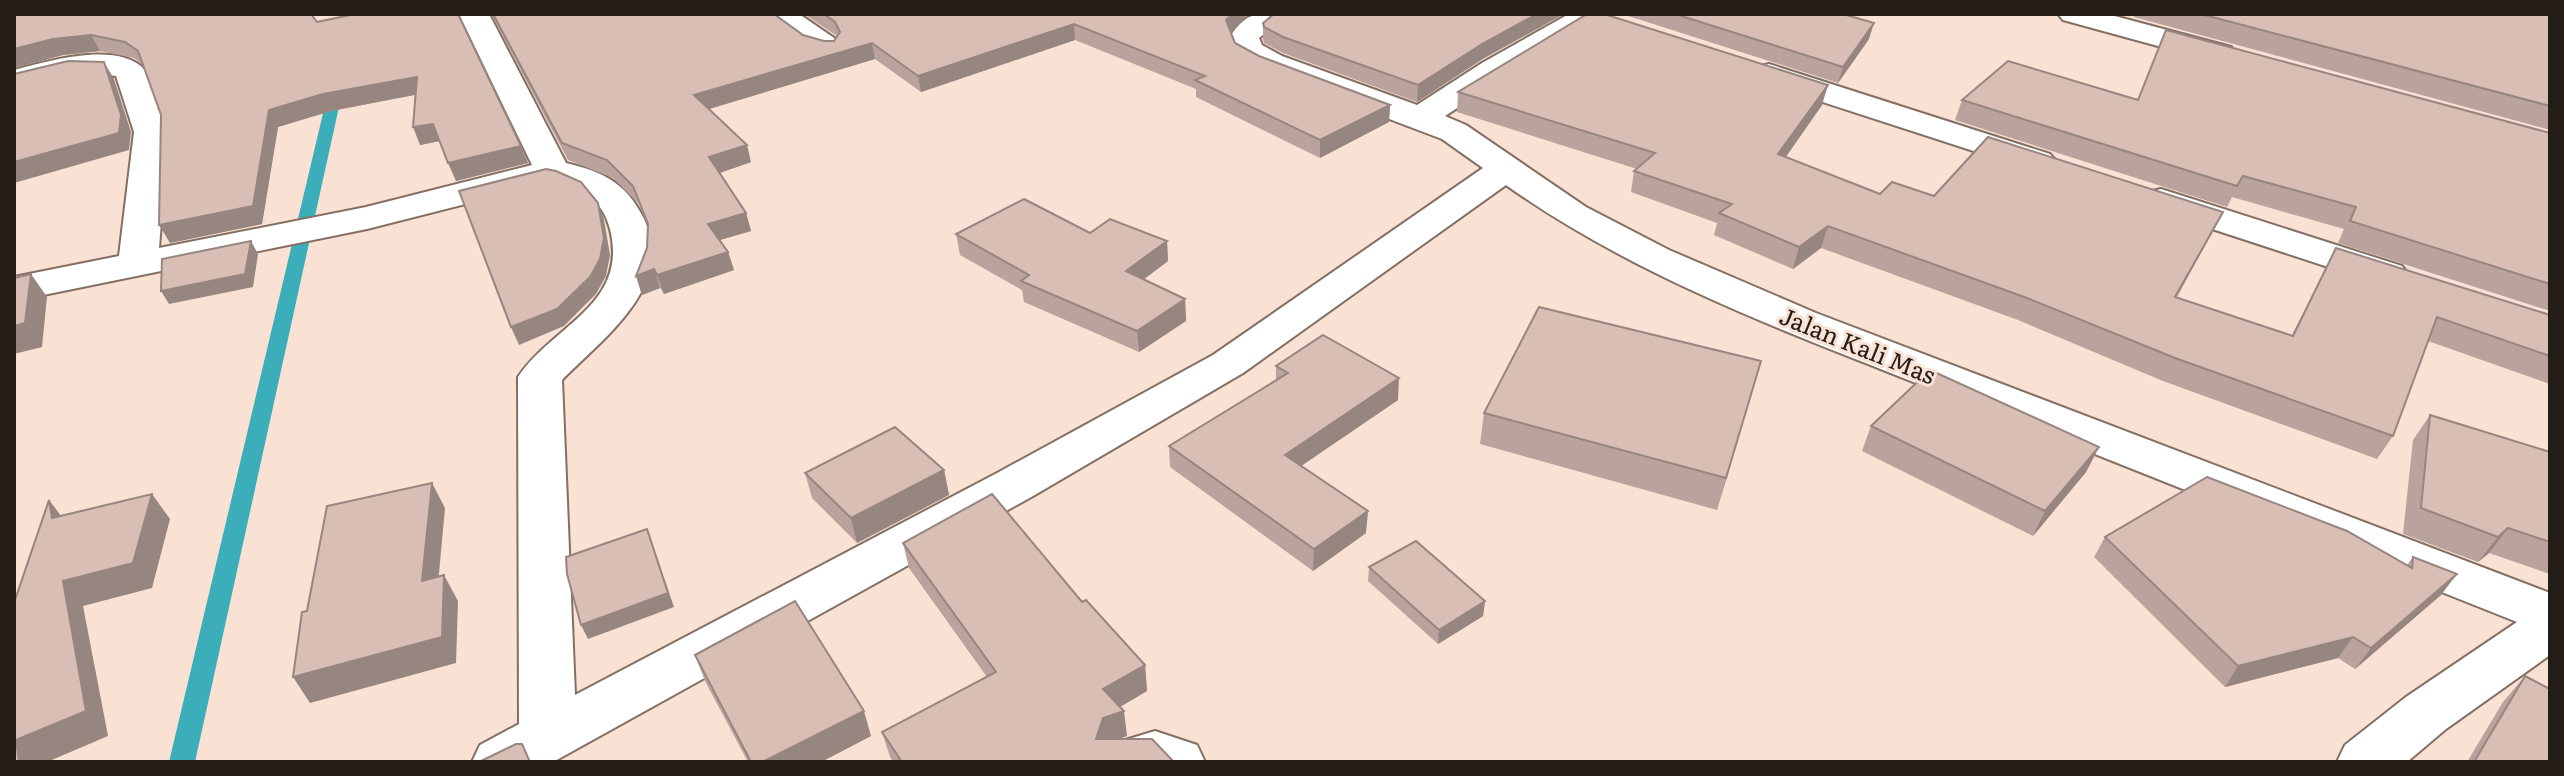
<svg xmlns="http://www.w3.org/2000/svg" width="2564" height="776" viewBox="0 0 2564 776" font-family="Literata,serif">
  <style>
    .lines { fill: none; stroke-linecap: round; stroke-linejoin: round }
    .stream { fill: #3baeb9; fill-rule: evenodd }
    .minor-casing { stroke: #846f63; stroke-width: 4 }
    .minor { fill: #fff; fill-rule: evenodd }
    .wall { fill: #baa39c }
    .shaded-wall { fill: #97857f }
    .building { fill: #d8beb5; stroke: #97857f; stroke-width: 2 }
    .labels { text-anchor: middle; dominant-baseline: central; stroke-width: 6; stroke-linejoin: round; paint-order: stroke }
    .street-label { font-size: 24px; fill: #241c17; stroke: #f9e1d3 }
  </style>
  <rect width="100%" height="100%" fill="#f9e1d3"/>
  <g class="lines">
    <polygon class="stream" points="337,80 344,84 195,762 169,762 330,84"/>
    <g class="minor-casing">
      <g id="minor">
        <path d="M459,14H489L566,163C603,172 625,182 643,217C677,286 604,337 562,380L575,695L999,472L1213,355L1483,168L1442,139L1260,70L1237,57L1229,38C1248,9 1257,14 1290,14L1259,38L1262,45L1282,56L1417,105L1482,63L1569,14H1605L1600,20L1504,77L1445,116L1466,125L1586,207L1669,250L1816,313L2550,593V655L2446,729L2407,762H2337L2345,745L2406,697L2517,622C2329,547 2142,473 1954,398C1801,337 1641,281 1506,185L1243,373L1033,496L553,762H472L480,745L519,724L518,377C553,325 629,305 610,229C602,198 581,188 552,182L367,229L14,301V277L119,256L134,132L116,76C82,69 47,81 14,90V70C48,61 118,40 145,70L168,132L159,248L366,207L532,165Z"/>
        <path d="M764,14H799L837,40L841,47L837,54C816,59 777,32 764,14Z"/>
        <polygon points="2058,14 2107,14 2231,47 2236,54 2231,61 2220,63 2063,20"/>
        <polygon points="1769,64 2050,154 2056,161 2050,168 2038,172 2026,168 1758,81 1753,74 1758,67"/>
        <polygon points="2161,189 2402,266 2408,274 2402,282 2388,286 2374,282 2148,208 2143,200 2148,192"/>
        <polygon points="1155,731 1197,745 1205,762 1101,762 1109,745"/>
      </g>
    </g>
    <use href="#minor" class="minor"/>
  </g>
  <g class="wall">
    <polygon points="14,14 317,22 521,146 528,163 456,181 440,141 420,145 415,95 331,111 278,127 262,224 170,243 161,115 143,65 134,58 100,51 63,55 14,68"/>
    <polygon points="491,14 774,14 803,35 824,41 834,41 837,36 804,14 1250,14 1247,15 1231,32 1235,43 1259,56 1390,105 1389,122 1320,158 1196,97 1196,89 1075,40 921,92 875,59 709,109 751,162 719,173 746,213 751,231 720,240 728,252 734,270 664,294 660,288 642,295 636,276 647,248 648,227 639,204 613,178 568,160"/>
    <polygon points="1622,14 1843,14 1869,39 1838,83"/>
    <polygon points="2135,14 2550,14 2550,130 2134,17"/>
    <polygon points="1263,23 1481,60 1417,102 1283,53 1264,43 1263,39"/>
    <polygon points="1458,92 1822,105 1786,157 1880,194 2223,212 2177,297 2292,335 2336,248 2550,315 2550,384 2428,341 2393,436 2377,459 2163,381 2018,320 1821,248 1793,269 1714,235 1717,223 1631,192 1634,171 1637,169 1457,112"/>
    <polygon points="1962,100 2138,100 2550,133 2550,311 2338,243 2344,229 2232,197 2227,207 1955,120"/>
    <polygon points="1090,233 1167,241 1168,261 1144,279 1185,299 1186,321 1139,352 1024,302 1022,290 960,255 956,234"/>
    <polygon points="1276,366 1398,400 1301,466 1366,533 1313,571 1170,467 1169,446 1276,381"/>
    <polygon points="1752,392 1717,510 1480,444 1484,413"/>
    <polygon points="2430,415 2550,452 2550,574 2489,553 2478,562 2403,534 2413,440"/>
    <polygon points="1871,426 2099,447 2086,472 2033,536 1862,451"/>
    <polygon points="944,470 949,495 857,543 812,498 805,473"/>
    <polygon points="2105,537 2407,565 2413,557 2441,595 2355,669 2338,658 2225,687 2094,557"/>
    <polygon points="903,543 1082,602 1145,665 1147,691 1120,707 1127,736 1119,739 1174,762 893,762 890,757 882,732 987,677 909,568"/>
    <polygon points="1369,567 1485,601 1483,616 1438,644 1368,581"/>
    <polygon points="695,655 871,736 821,762 748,762 705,681"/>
    <polygon points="2525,676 2550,762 2467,762 2503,702"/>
  </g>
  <g class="shaded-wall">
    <polygon points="1232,14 1250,14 1247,15 1227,36 1226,20"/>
    <polygon points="1537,14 1564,14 1481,60 1417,102 1418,85 1482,44"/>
    <polygon points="1874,23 1869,39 1838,83 1843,67"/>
    <polygon points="1074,24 1075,40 921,92 918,76"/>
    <polygon points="91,35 100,51 63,55 14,68 14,49 53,39"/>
    <polygon points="872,43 875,59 699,112 694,95"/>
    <polygon points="104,62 114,79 131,132 129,150 14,183 14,162"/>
    <polygon points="417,77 424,93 331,111 278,127 262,224 170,243 159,225 269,110 323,94"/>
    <polygon points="1828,85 1822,105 1773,175 1778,154"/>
    <polygon points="1390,105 1389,122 1320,158 1320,140"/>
    <polygon points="433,124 440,141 420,145 413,127"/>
    <polygon points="747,145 751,162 714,175 709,157"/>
    <polygon points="521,146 528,163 456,181 448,163"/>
    <polygon points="598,203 604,220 610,255 606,276 596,294 564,326 519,345 511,327"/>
    <polygon points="2223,212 2212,233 2164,319 2175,297"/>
    <polygon points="746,213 751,231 713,242 708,224"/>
    <polygon points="1828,226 1821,248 1793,269 1799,247"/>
    <polygon points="251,241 258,254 253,287 169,304 161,291"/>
    <polygon points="1167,241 1168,261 1127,292 1126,271"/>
    <polygon points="728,252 734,270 664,294 657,275"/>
    <polygon points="654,269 660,288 642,295 636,276"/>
    <polygon points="31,274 47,297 42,347 14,354 14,326"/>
    <polygon points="1185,299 1186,321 1139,352 1137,331"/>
    <polygon points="1761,361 1752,392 1717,510 1726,478"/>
    <polygon points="1399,378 1398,400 1285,477 1285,455"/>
    <polygon points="2099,447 2086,472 2033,536 2045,511"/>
    <polygon points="944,470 949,495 857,543 851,518"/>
    <polygon points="432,483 445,508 436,606 422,581"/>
    <polygon points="152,494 170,519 152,588 83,606 108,736 47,762 19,762 16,740 63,581"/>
    <polygon points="49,500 68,525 52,518"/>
    <polygon points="1368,511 1366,533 1313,571 1314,549"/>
    <polygon points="2508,528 2489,553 2478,562 2498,537"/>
    <polygon points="647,529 674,607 588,639 581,625"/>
    <polygon points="2457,574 2441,595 2355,669 2371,648"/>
    <polygon points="444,575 458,601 456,663 310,703 293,677"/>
    <polygon points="1485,601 1483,616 1438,644 1439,630"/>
    <polygon points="2353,637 2338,658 2225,687 2238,666"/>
    <polygon points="1145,665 1147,691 1106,715 1103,689"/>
    <polygon points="864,711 871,736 821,762 762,762"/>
    <polygon points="1124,711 1127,736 1106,744 1096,739 1103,718"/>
  </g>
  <g class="building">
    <polygon points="14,14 311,14 317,22 355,14 458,14 521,146 448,163 433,124 413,127 417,77 323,94 269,110 253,206 159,225 161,115 138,51 125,42 91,35 53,39 14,49"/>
    <polygon points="493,14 774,14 803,35 824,41 834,41 840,32 835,22 824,14 1232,14 1226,20 1235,43 1259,56 1390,105 1320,140 1195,80 1205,76 1074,24 918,76 872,43 694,95 747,145 709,157 746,213 708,224 728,252 657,275 654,269 636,276 647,248 648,224 633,186 607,160 562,143"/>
    <polygon points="1274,14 1537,14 1482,44 1418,85 1283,37 1264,27 1263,23"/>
    <polygon points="1587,14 1604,14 1828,85 1778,154 1880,194 1892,182 1934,196 1988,137 2223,212 2175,297 2293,336 2336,248 2550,315 2550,356 2437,317 2393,436 2175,358 2027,298 1828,226 1799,247 1719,213 1732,204 1634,171 1655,153 1458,92"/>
    <polygon points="1675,14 1843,14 1874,23 1843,67"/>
    <polygon points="2201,14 2550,14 2550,106"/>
    <polygon points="2166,30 2550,133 2550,284 2350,221 2356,207 2243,176 2237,186 1962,100 2008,61 2138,100"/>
    <polygon points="68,61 104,62 121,115 119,133 14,162 14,74"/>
    <polygon points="546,169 556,171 581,182 598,203 604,238 600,259 590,277 557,309 511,327 459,191"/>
    <polygon points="1024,199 1090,233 1110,219 1167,241 1126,271 1185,299 1137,331 1021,281 1029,275 956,234"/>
    <polygon points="251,241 245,274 161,291 162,259"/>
    <polygon points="31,274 25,323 14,326 14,278"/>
    <polygon points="1539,307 1761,361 1726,478 1484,413"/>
    <polygon points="1323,335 1399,378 1285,455 1368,511 1314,549 1169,446 1288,373 1276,366"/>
    <polygon points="1930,370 2099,447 2045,511 1871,426"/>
    <polygon points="2430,415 2550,452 2550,542 2508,528 2498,537 2421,508"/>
    <polygon points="895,427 944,470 851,518 805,473"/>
    <polygon points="2207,477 2347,531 2412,568 2413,557 2457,574 2371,648 2353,637 2238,666 2105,537"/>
    <polygon points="432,483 422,581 444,575 442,637 293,677 302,612 307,611 327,506"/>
    <polygon points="152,494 133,563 63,581 86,711 16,740 19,762 14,762 14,603 49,500 52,518"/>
    <polygon points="992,494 1082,602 1086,600 1145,665 1103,689 1124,711 1103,718 1096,739 1152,739 1174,762 902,762 882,732 996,672 903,543"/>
    <polygon points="647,529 668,593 581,625 567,574 566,557"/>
    <polygon points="1416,541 1485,601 1439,630 1369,567"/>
    <polygon points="795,601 864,711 762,762 751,762 695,655"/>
    <polygon points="2525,676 2550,689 2550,762 2474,762"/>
    <polygon points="516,744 522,744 530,762 479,762"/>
  </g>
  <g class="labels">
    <g class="street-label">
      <text transform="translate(1858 344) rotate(22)">Jalan Kali Mas</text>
    </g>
  </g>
  <rect width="2564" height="776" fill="none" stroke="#241c17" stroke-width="32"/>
</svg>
